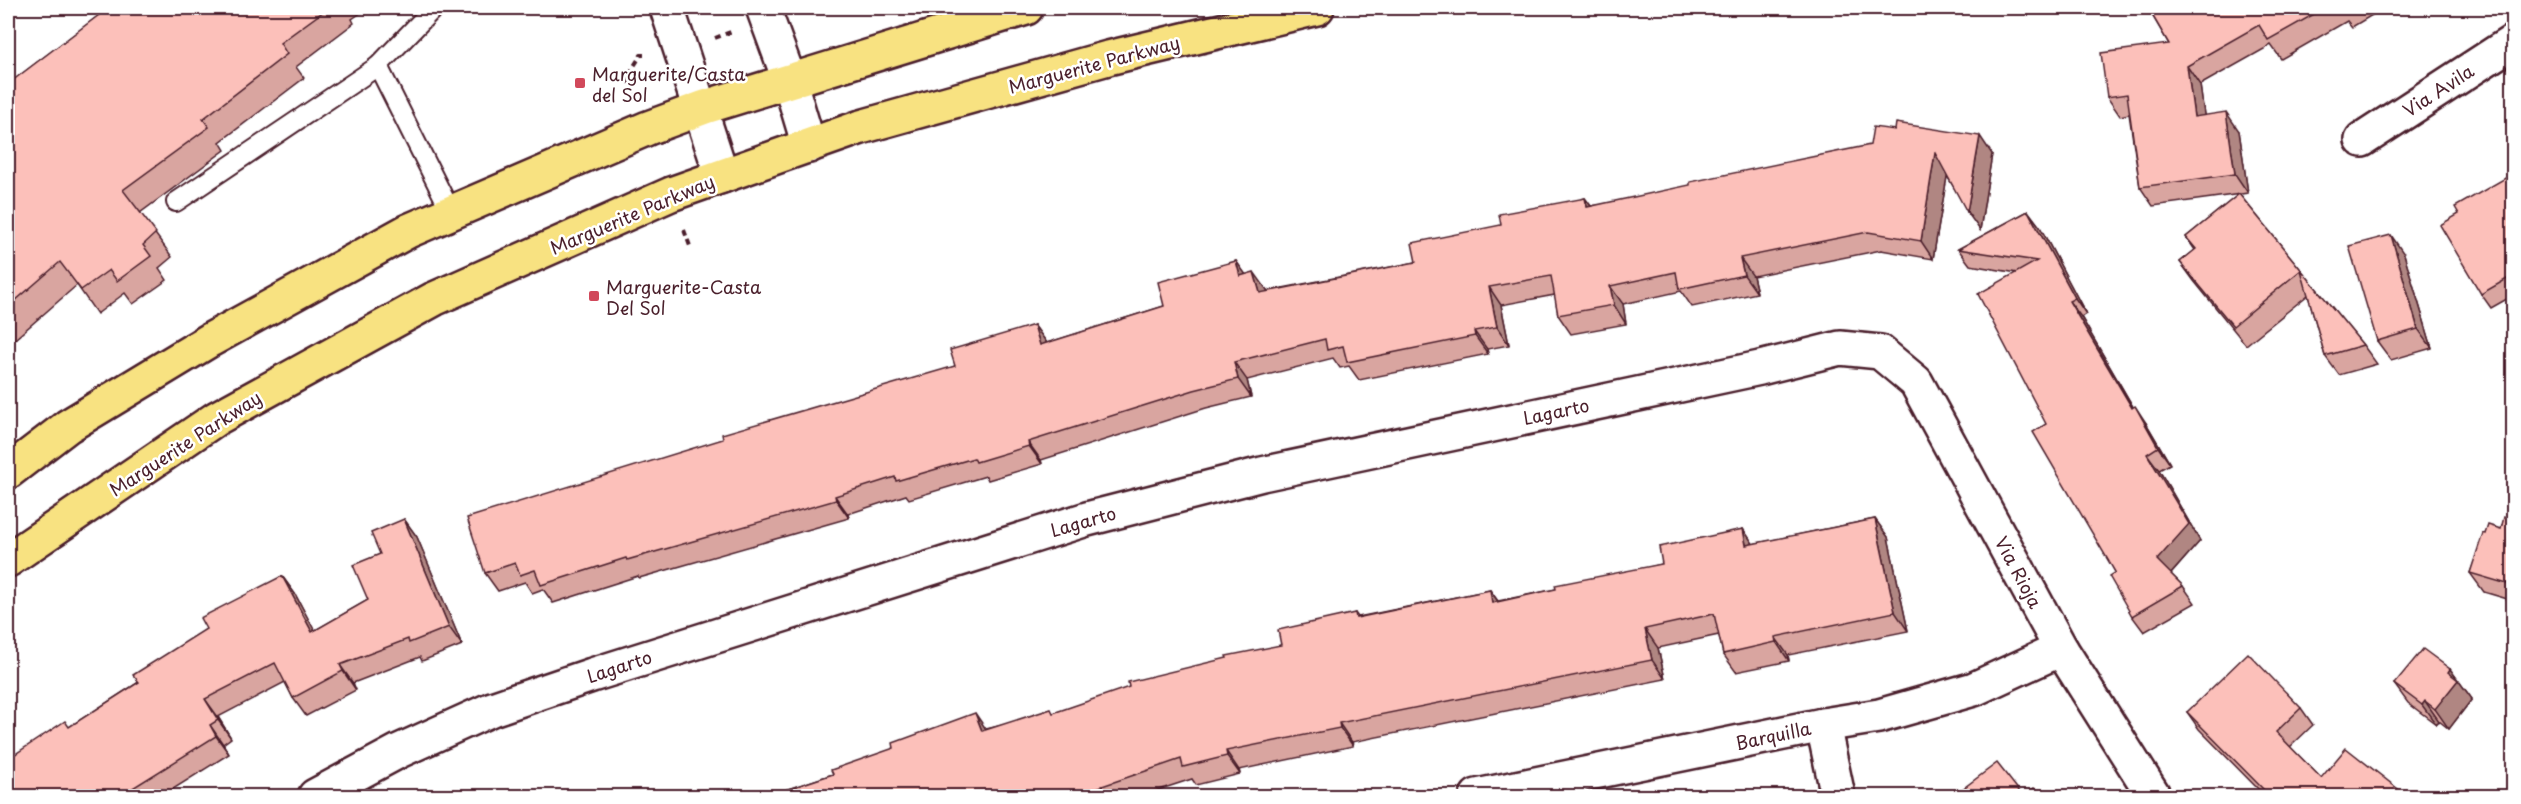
<svg xmlns="http://www.w3.org/2000/svg" width="2521" height="804" viewBox="0 0 2521 804" font-family="'Playpen Sans',sans-serif">
  <style>
    .lines { fill: none; stroke-linecap: round; stroke-linejoin: round }
    .service-casing { stroke: #4a1f2b; stroke-width: 22 }
    .minor-casing { stroke: #4a1f2b; stroke-width: 38 }
    .tertiary-casing { stroke: #4a1f2b; stroke-width: 38 }
    .primary-casing { stroke: #4a1f2b; stroke-width: 38 }
    .path { stroke: #4a1f2b; stroke-width: 4; stroke-dasharray: 6 4.5; stroke-linecap: butt }
    .service { stroke: #fff; stroke-width: 18 }
    .minor { stroke: #fff; stroke-width: 33 }
    .tertiary { stroke: #fff; stroke-width: 33 }
    .primary { stroke: #f8e281; stroke-width: 33 }
    .wall { fill: #d9a5a0; stroke: #4a1f2b; stroke-width: 1.5 }
    .shaded-wall { fill: #b08682; stroke: #4a1f2b; stroke-width: 1.5 }
    .building { fill: #fcc0ba; stroke: #4a1f2b; stroke-width: 1.5 }
    .poi-dot { fill: #d1495b; stroke: #fff; stroke-width: 2 }
    .labels { text-anchor: middle; dominant-baseline: central; stroke-width: 5; stroke-linejoin: round; paint-order: stroke }
    .street-label { font-size: 18px; fill: #4a1f2b; stroke: #fff }
    .poi-label { font-size: 18px; fill: #4a1f2b; stroke: #fff; text-anchor: start }
  </style>
  <rect width="100%" height="100%" fill="#fff"/>
  <filter id="ink" filterUnits="userSpaceOnUse"><feTurbulence type="fractalNoise" baseFrequency=".0167" numOctaves="2"/><feDisplacementMap in="SourceGraphic" scale="12" xChannelSelector="R" yChannelSelector="G"/><feConvolveMatrix kernelMatrix="1 2 1 2 8 2 1 2 1" color-interpolation-filters="sRGB"/></filter>
  <g filter="url(#ink)">
    <g class="lines">
      <g class="service-casing">
        <g id="service">
          <polyline points="434,8 378,66 451,212"/>
          <polyline points="176,202 378,66"/>
        </g>
      </g>
      <g class="minor-casing">
        <g id="minor">
          <polyline points="2362,140 2514,41"/>
          <polyline points="1823,725 1838,796"/>
          <polyline points="315,796 399,751 492,709 592,675 1087,519 1262,474 1760,368 1840,348 1880,352 1916,382 2061,649 2154,796"/>
          <polyline points="1477,796 1823,725 1879,716 1974,689 2061,649"/>
        </g>
      </g>
      <g class="tertiary-casing">
        <g id="tertiary">
          <polyline points="667,8 722,176"/>
          <polyline points="763,8 789,79 809,146"/>
        </g>
      </g>
      <g class="primary-casing">
        <g id="primary">
          <polyline points="8,472 68,426 210,340 408,231 648,128 705,107 1026,8"/>
          <polyline points="8,560 217,418 434,299 671,194 861,127 1108,58 1317,8"/>
        </g>
      </g>
      <g class="path">
        <polyline points="715,38 733,31"/>
        <polyline points="634,93 627,77 641,55 644,55"/>
        <polyline points="684,230 690,246"/>
      </g>
      <use href="#service" class="service"/>
      <use href="#minor" class="minor"/>
      <use href="#tertiary" class="tertiary"/>
      <use href="#primary" class="primary"/>
    </g>
    <g class="wall">
      <polygon points="103,8 368,8 352,19 354,23 296,67 304,78 220,142 225,150 140,213 172,257 159,268 167,280 133,304 125,293 97,314 77,285 8,345 8,84 103,12"/>
      <polygon points="2148,8 2384,8 2352,27 2347,21 2281,59 2271,45 2200,85 2204,116 2239,131 2248,193 2153,206 2140,187 2129,114 2120,116 2107,97 2169,44"/>
      <polygon points="1992,154 1980,230 1947,176 1933,259 1881,250 1753,276 1757,293 1692,307 1681,291 1623,304 1626,324 1571,334 1558,315 1555,295 1501,305 1509,345 1487,349 1488,354 1359,380 1349,366 1340,368 1333,358 1247,380 1251,397 1206,408 1041,460 1042,464 988,480 986,476 909,499 906,495 848,514 849,518 639,578 638,576 553,603 543,589 532,593 525,582 498,591 485,573 955,366 1034,325 1047,343 1164,306 1236,261 1245,274 1267,290 1267,291 1416,262 1501,225 1585,198 1591,206"/>
      <polygon points="2514,173 2514,295 2491,308 2481,294 2459,214"/>
      <polygon points="2239,194 2363,345 2377,364 2339,375 2325,356 2308,295 2246,345 2194,281 2180,262 2195,250 2186,237"/>
      <polygon points="2028,211 2040,227 2086,314 2081,317 2133,407 2146,423 2170,464 2159,470 2200,541 2171,574 2183,586 2195,603 2144,632 2132,616 2115,572 2046,424 2017,273 1970,265 1958,249"/>
      <polygon points="2404,254 2432,348 2391,360 2377,341"/>
      <polygon points="404,519 417,537 462,645 422,661 420,657 353,683 356,690 306,716 293,698 285,682 218,717 231,738 223,744 229,754 162,796 8,796 69,727 139,682 206,629 282,576 295,594 314,631 368,600 380,554"/>
      <polygon points="1875,519 1888,537 1908,631 1788,655 1789,661 1736,672 1723,654 1719,635 1658,648 1665,679 1352,742 1353,746 1239,770 1240,774 1196,785 1192,779 1140,796 767,796 833,774 986,729 1054,713 1281,645 1355,613 1358,617 1490,590 1498,601 1556,589 1662,564 1743,529 1753,544"/>
      <polygon points="2514,519 2514,601 2484,592 2470,573 2485,534 2501,529"/>
      <polygon points="2450,669 2472,699 2449,729 2439,721 2436,724 2408,703 2394,684"/>
      <polygon points="2301,708 2313,725 2290,747 2321,778 2407,796 2265,796 2199,729 2187,712"/>
    </g>
    <g class="shaded-wall">
      <polygon points="2187,66 2200,85 2207,136 2194,117"/>
      <polygon points="2226,112 2239,131 2248,193 2235,174"/>
      <polygon points="1980,136 1992,154 1980,230 1967,212"/>
      <polygon points="1935,153 1948,171 1933,259 1921,241"/>
      <polygon points="1585,198 1598,216 1587,207"/>
      <polygon points="2028,211 2040,227 2086,314 2075,298"/>
      <polygon points="2391,235 2404,254 2432,348 2418,329"/>
      <polygon points="1740,258 1753,276 1757,293 1744,275"/>
      <polygon points="1236,261 1249,279 1240,276"/>
      <polygon points="1254,272 1267,290 1272,311 1260,293"/>
      <polygon points="1610,286 1623,304 1626,324 1614,305"/>
      <polygon points="1489,287 1501,305 1509,345 1497,327"/>
      <polygon points="2069,301 2081,317 2143,424 2132,408"/>
      <polygon points="1034,325 1047,343 1040,345"/>
      <polygon points="1474,331 1487,349 1488,354 1475,336"/>
      <polygon points="1234,362 1247,380 1251,397 1238,379"/>
      <polygon points="2135,406 2146,423 2170,464 2158,447"/>
      <polygon points="1028,442 1041,460 1042,464 1029,446"/>
      <polygon points="2147,454 2159,470 2200,541 2169,576 2157,560"/>
      <polygon points="835,496 848,514 849,518 836,500"/>
      <polygon points="404,519 417,537 462,645 449,627"/>
      <polygon points="1875,519 1888,537 1908,631 1895,612"/>
      <polygon points="1743,529 1756,548 1746,545"/>
      <polygon points="282,576 295,594 325,650 312,632"/>
      <polygon points="1490,590 1503,609 1492,603"/>
      <polygon points="1645,629 1658,648 1665,679 1652,660"/>
      <polygon points="1775,637 1788,655 1789,661 1776,642"/>
      <polygon points="340,665 353,683 356,690 343,671"/>
      <polygon points="2450,669 2472,699 2449,729 2435,709 2448,672"/>
      <polygon points="205,699 218,717 231,738 218,720"/>
      <polygon points="2425,701 2439,721 2436,724 2422,705"/>
      <polygon points="975,713 988,732 982,731"/>
      <polygon points="1339,723 1352,742 1353,746 1340,728"/>
      <polygon points="210,725 223,744 229,754 216,736"/>
      <polygon points="1226,751 1239,770 1240,774 1227,756"/>
    </g>
    <g class="building">
      <polygon points="103,8 328,8 280,43 287,54 203,119 209,127 123,190 156,233 143,245 151,256 117,281 109,270 81,290 60,262 8,307 8,84 103,12"/>
      <polygon points="2148,8 2325,8 2268,40 2259,25 2187,66 2194,117 2226,112 2235,174 2140,187 2127,94 2107,97 2101,53 2169,44"/>
      <polygon points="1896,123 1980,136 1967,212 1935,153 1921,241 1868,232 1740,258 1744,275 1679,289 1676,272 1610,286 1614,305 1558,315 1551,276 1489,287 1497,327 1474,331 1475,336 1347,362 1343,346 1327,350 1325,339 1234,362 1238,379 1194,390 1028,442 1029,446 976,462 974,458 896,481 895,477 835,496 836,500 627,560 626,558 541,585 535,570 520,575 515,563 485,573 467,518 723,439 722,434 955,366 950,350 1034,325 1040,345 1164,306 1158,282 1236,261 1240,276 1254,272 1260,293 1416,262 1412,243 1501,225 1499,214 1585,198 1587,207 1690,185 1690,182 1870,145 1873,127 1895,130"/>
      <polygon points="2514,173 2514,275 2481,294 2440,225 2459,214 2455,207"/>
      <polygon points="2239,194 2363,345 2325,356 2301,270 2233,326 2180,262 2196,249 2186,237"/>
      <polygon points="2028,211 2075,298 2069,301 2132,408 2135,406 2158,447 2147,454 2189,524 2157,560 2183,586 2132,616 2109,576 2115,572 2033,432 2046,424 1978,294 2037,261 1958,249"/>
      <polygon points="2391,235 2418,329 2377,341 2349,246"/>
      <polygon points="2504,517 2514,519 2514,586 2470,573 2483,533 2485,534 2488,525 2501,529"/>
      <polygon points="404,519 449,627 409,643 408,639 340,665 343,671 293,698 275,663 205,699 218,720 210,725 216,736 120,796 8,796 8,759 65,721 69,727 139,682 133,675 206,629 200,618 282,576 312,632 368,600 353,565 380,554 371,533"/>
      <polygon points="1875,519 1895,612 1775,637 1776,642 1723,654 1714,614 1645,629 1652,660 1339,723 1340,728 1226,751 1227,756 1183,767 1181,759 1073,796 767,796 833,774 831,770 894,748 893,743 975,713 982,731 1051,709 1053,713 1129,687 1128,682 1227,658 1226,656 1281,645 1278,630 1355,613 1356,618 1490,590 1492,603 1556,589 1555,585 1662,564 1659,547 1743,529 1746,545"/>
      <polygon points="2423,649 2450,669 2448,672 2458,680 2435,709 2425,701 2422,705 2394,684"/>
      <polygon points="2248,653 2301,708 2276,732 2321,778 2346,748 2407,796 2270,796 2187,712"/>
      <polygon points="1997,763 2023,796 2034,788 2041,796 1953,796"/>
    </g>
  </g>
  <g class="poi-dot">
    <rect x="574" y="77" width="12" height="12" rx="3"/>
    <rect x="588" y="290" width="12" height="12" rx="3"/>
  </g>
  <g class="labels">
    <g class="street-label">
      <text transform="translate(1094 64) rotate(-15)">Marguerite Parkway</text>
      <text transform="translate(2438 90) rotate(-33)">Via Avila</text>
      <text transform="translate(632 214) rotate(-23)">Marguerite Parkway</text>
      <text transform="translate(1556 411) rotate(-12)">Lagarto</text>
      <text transform="translate(185 443) rotate(-33)">Marguerite Parkway</text>
      <text transform="translate(1083 521) rotate(-16)">Lagarto</text>
      <text transform="translate(2019 572) rotate(62)">Via Rioja</text>
      <text transform="translate(619 666) rotate(-18)">Lagarto</text>
      <text transform="translate(1773 735) rotate(-12)">Barquilla</text>
    </g>
    <g class="poi-label">
      <text x="592" y="73">Marguerite/Casta<tspan x="592" dy="21">del Sol</tspan></text>
      <text x="606" y="286">Marguerite-Casta<tspan x="606" dy="21">Del Sol</tspan></text>
    </g>
  </g>
  <rect width="2521" height="804" fill="none" stroke="#fff" stroke-width="30"/>
  <rect x="15" y="15" width="2491" height="774" fill="none" stroke="#4a1f2b" stroke-width="2" filter="url(#ink)"/>
</svg>
